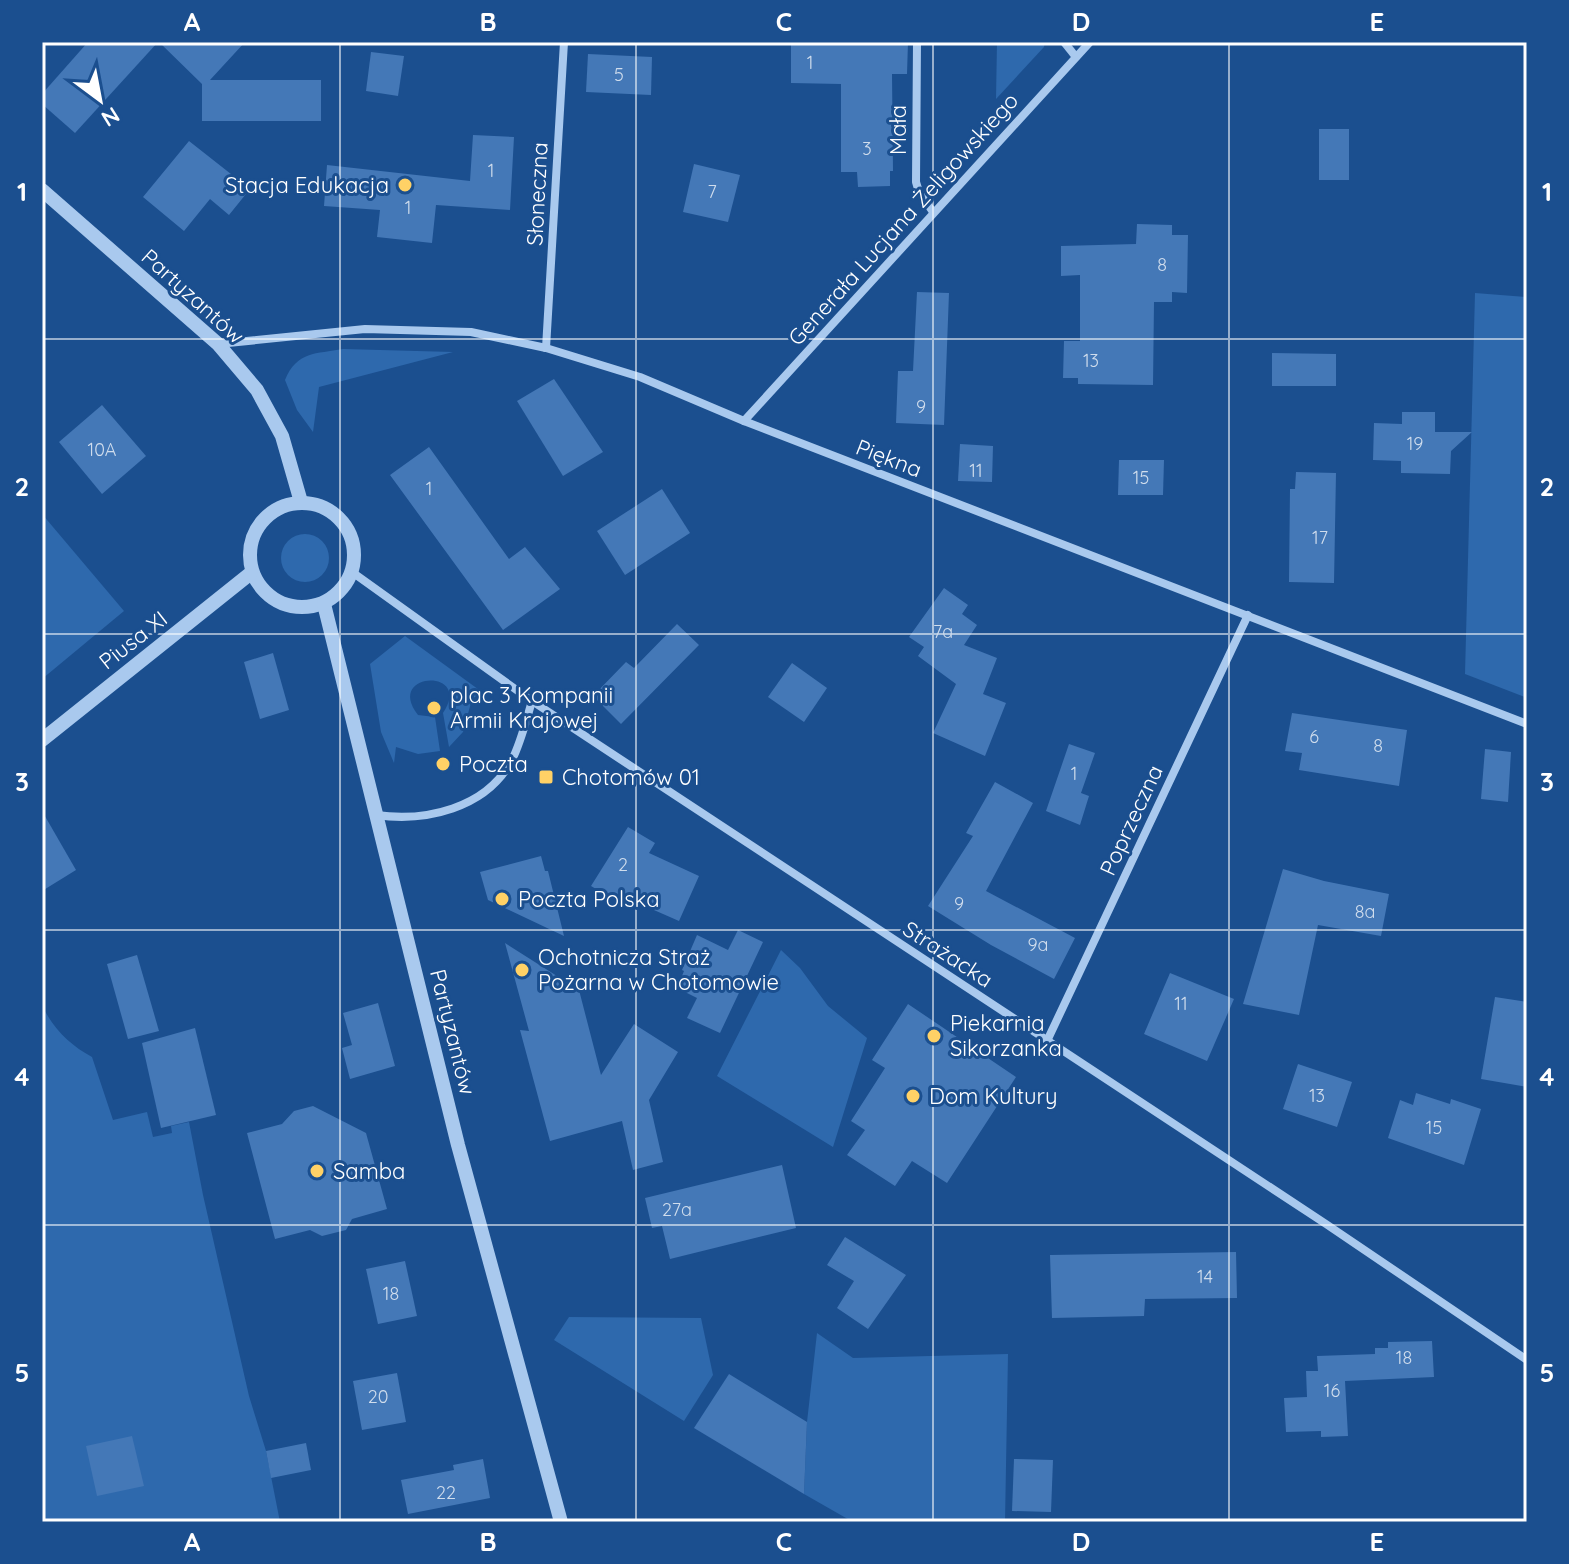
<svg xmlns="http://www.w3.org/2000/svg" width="1569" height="1564" viewBox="0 0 1569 1564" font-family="Quicksand,sans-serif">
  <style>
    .green { fill: #2e69ad }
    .building { fill: #4478b7 }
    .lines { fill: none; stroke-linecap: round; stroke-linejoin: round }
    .minor { stroke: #a9c9ee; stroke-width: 8 }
    .tertiary { stroke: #a9c9ee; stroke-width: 14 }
    .grid { fill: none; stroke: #fff; stroke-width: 2; stroke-opacity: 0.55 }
    .poi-dot { fill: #ffd166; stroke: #1b4f8f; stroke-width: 3 }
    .labels { text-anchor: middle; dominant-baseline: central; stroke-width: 6; stroke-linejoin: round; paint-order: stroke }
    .number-label { font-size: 18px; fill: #d0dded }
    .street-label { font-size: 22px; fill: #fff; stroke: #1b4f8f }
    .poi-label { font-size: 22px; fill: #fff; stroke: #1b4f8f; text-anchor: start }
    .neatline { fill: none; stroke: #fff; stroke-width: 3 }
    .grid-label { font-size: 26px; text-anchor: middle; font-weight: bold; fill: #fff }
  </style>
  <rect width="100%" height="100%" fill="#1b4f8f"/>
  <g class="green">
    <polygon points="997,42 1045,42 1044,47 996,99"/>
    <polygon points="1475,293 1527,297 1527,698 1465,674"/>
    <path d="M343,349L453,352L319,387L313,432L297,410L285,380C297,351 316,354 343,349Z"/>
    <polygon points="42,514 124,611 42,679"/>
    <circle cx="305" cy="558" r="24"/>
    <path d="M405,636L482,692L472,699L463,732L449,747L443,713C474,668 384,671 418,715L435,717L440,751L418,754L396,747L394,763L381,732L370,664Z"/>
    <polygon points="781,950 800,968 828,1006 867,1038 833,1147 717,1076"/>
    <path d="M42,1005C53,1029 70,1045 92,1057L113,1120L147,1112L153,1137L172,1133L171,1126L189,1122L203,1195L249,1396L266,1451L280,1522H42Z"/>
    <polygon points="569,1317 701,1318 713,1375 684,1421 554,1340"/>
    <polygon points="817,1333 853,1358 1008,1354 1005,1522 853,1522 804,1494 807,1422"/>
  </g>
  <g class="building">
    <polygon points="88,42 158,42 75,133 42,104 42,94"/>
    <polygon points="159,42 245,42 210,80 321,80 321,121 202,121 202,84"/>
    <polygon points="791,42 908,42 907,74 892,74 893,171 890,171 890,186 858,187 857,172 841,172 841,84 791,83"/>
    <polygon points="371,52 404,56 398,96 366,91"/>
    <polygon points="588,54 652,57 651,95 586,92"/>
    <rect x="1319" y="129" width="30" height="51"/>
    <polygon points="473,135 514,137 510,210 436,205 432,243 377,237 380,210 324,206 327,165 470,181"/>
    <polygon points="189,141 250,189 229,215 210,199 184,231 143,197"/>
    <polygon points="694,164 740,175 728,222 683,212"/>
    <polygon points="1137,224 1172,225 1172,235 1188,235 1187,293 1172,292 1172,302 1154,302 1153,385 1078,384 1078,378 1063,378 1064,341 1080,341 1080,275 1061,276 1061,246 1136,244"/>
    <polygon points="917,292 949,293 944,425 896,423 898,371 913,371"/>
    <polygon points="1272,353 1336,354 1336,386 1272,386"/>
    <polygon points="554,379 603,452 563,476 517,401"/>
    <polygon points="102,405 146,456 102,494 59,442"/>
    <polygon points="1402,412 1435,412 1435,432 1472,432 1451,451 1450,474 1401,473 1401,461 1373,460 1374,423 1402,424"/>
    <polygon points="960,444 993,446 992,482 958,481"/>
    <polygon points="429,447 509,559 525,547 560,589 503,630 390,475"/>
    <polygon points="1119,460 1164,460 1163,495 1118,495"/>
    <polygon points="1296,472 1336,473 1334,583 1289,582 1290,489 1295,489"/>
    <polygon points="662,489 690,533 625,575 597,531"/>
    <polygon points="944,588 968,605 962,614 977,625 964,645 997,658 983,694 1006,703 985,756 933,733 956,684 918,656 924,647 909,637"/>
    <polygon points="677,624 699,645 621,724 593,696 626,662 634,668"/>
    <polygon points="273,653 289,710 260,719 244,662"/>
    <polygon points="792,663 827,688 804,722 768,697"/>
    <polygon points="1292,713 1407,730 1399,786 1299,770 1302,753 1285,751"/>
    <polygon points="1069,744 1095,753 1081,793 1089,796 1080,825 1046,811"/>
    <polygon points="1485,749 1511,752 1508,802 1481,799"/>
    <polygon points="995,782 1033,803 986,891 1075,938 1054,979 991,945 928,906 973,836 966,833"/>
    <polygon points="42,811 76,870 42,891"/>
    <polygon points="628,827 655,843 649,853 699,876 679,921 622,896 618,902 591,886"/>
    <polygon points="541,856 545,871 548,871 564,936 488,900 480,872"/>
    <polygon points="1283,869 1324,881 1389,894 1381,936 1318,925 1299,1015 1243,1004"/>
    <polygon points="738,930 763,942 720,1033 687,1018 697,998 677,988 684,971 682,970 697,935 728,950"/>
    <polygon points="505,943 579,990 601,1075 634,1024 678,1052 649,1100 663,1162 633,1170 622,1121 550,1141 520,1030 529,1031"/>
    <polygon points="137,955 159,1031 128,1039 107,964"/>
    <polygon points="1170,973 1234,999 1207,1061 1144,1034"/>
    <polygon points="1495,997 1527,1002 1527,1087 1481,1079"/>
    <polygon points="378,1003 395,1066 350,1079 342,1048 352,1045 343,1013"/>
    <polygon points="908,1004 1016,1077 947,1183 912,1161 895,1186 847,1155 865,1130 851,1121 885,1068 872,1060"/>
    <polygon points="195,1028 216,1115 161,1128 142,1043"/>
    <polygon points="1298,1064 1352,1082 1337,1127 1283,1109"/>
    <polygon points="1416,1093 1450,1104 1451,1099 1481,1109 1464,1165 1388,1138 1400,1100 1413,1105"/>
    <polygon points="313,1106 366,1133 387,1209 352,1219 346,1230 322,1236 310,1230 275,1239 247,1133 282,1124 294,1111"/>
    <polygon points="782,1165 796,1228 670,1259 662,1226 652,1228 645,1198"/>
    <polygon points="845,1237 906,1275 868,1329 837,1308 854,1281 827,1265"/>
    <polygon points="1236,1252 1237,1298 1145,1299 1144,1316 1052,1318 1050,1255"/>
    <polygon points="405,1261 417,1316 378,1324 366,1269"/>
    <polygon points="1432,1341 1434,1377 1345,1381 1348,1436 1321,1437 1321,1431 1286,1432 1284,1398 1307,1397 1306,1371 1318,1371 1317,1356 1375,1354 1375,1348 1388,1348 1388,1342"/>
    <polygon points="397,1373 406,1422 362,1430 353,1381"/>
    <polygon points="729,1374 807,1422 804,1494 694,1428"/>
    <polygon points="132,1436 144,1486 97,1496 86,1446"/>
    <polygon points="306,1443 311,1470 271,1478 266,1451"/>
    <polygon points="483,1459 490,1498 408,1514 401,1480 454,1470 453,1465"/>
    <polygon points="1014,1459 1053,1460 1051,1512 1012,1511"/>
  </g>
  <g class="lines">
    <g class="minor">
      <polyline points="917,42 916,182 919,192 933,212"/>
      <polyline points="1064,42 1076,57"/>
      <polyline points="218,344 365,329 471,332 546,348 640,377 744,421 1527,724"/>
      <polyline points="546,348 564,42"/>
      <polyline points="744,421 1090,42"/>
      <polyline points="352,572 532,701 1326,1224 1527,1360"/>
      <path d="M376,815C425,822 486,809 512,760C521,742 526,721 532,701"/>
      <polyline points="1047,1041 1248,615"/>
    </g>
    <g class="tertiary">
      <polyline points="42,190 218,344 257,390 282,436 301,502"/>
      <circle cx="302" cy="555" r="52"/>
      <polyline points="324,604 458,1145 561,1522"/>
      <polyline points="42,740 251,573"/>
    </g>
  </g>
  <path class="grid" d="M340,42V1522M636,42V1522M933,42V1522M1229,42V1522M42,339H1527M42,634H1527M42,930H1527M42,1225H1527"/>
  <g class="poi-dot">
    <circle cx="405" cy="185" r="8"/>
    <circle cx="434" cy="708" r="8"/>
    <circle cx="443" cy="764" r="8"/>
    <rect x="538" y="769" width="16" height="16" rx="4"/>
    <circle cx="502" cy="899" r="8"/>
    <circle cx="522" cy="970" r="8"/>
    <circle cx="934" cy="1036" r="8"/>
    <circle cx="913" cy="1096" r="8"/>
    <circle cx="317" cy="1171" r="8"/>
  </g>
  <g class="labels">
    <g class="number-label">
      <text x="810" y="62">1</text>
      <text x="619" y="74">5</text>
      <text x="867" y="148">3</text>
      <text x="491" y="170">1</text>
      <text x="712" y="191">7</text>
      <text x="408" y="207">1</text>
      <text x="1162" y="264">8</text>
      <text x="1091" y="360">13</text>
      <text x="921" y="406">9</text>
      <text x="1415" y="443">19</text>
      <text x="102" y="449">10A</text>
      <text x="976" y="470">11</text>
      <text x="1141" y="477">15</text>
      <text x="429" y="488">1</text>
      <text x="1320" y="537">17</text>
      <text x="943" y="631">7a</text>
      <text x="1314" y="736">6</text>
      <text x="1378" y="745">8</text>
      <text x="1074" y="773">1</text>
      <text x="623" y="864">2</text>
      <text x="959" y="903">9</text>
      <text x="1365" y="911">8a</text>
      <text x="1038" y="944">9a</text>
      <text x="1181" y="1003">11</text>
      <text x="1317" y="1095">13</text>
      <text x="1434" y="1127">15</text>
      <text x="677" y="1209">27a</text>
      <text x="1205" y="1276">14</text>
      <text x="391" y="1293">18</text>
      <text x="1404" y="1357">18</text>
      <text x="1332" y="1390">16</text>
      <text x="378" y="1396">20</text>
      <text x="446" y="1492">22</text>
    </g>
    <g class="street-label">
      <text transform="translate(898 130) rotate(-90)">Mała</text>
      <text transform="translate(537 194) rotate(-87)">Słoneczna</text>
      <text transform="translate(903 219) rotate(-48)">Generała Lucjana Żeligowskiego</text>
      <text transform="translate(193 296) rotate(42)">Partyzantów</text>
      <text transform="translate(889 458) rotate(21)">Piękna</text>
      <text transform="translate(133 640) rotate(-38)">Piusa XI</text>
      <text transform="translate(1131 820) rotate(-65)">Poprzeczna</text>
      <text transform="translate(948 954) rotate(33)">Strażacka</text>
      <text transform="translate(453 1032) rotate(76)">Partyzantów</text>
    </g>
    <g class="poi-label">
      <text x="389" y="185" text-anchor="end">Stacja Edukacja</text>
      <text x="450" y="695">plac 3 Kompanii<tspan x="450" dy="25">Armii Krajowej</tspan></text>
      <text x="459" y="764">Poczta</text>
      <text x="562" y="777">Chotomów 01</text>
      <text x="518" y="899">Poczta Polska</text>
      <text x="538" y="957">Ochotnicza Straż<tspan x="538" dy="25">Pożarna w Chotomowie</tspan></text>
      <text x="950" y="1023">Piekarnia<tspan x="950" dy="25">Sikorzanka</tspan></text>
      <text x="929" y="1096">Dom Kultury</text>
      <text x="333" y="1171">Samba</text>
    </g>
  </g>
  <rect width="1569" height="1564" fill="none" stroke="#1b4f8f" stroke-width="88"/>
  <g transform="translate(100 100) rotate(148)" stroke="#1b4f8f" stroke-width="6" paint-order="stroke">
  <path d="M0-6L14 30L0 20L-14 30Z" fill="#ffffff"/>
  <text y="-12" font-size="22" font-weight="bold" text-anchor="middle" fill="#ffffff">N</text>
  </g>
  <rect x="44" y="44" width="1481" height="1476" class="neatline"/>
  <g class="grid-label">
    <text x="192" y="31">A</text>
    <text x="488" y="31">B</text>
    <text x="784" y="31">C</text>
    <text x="1081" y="31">D</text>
    <text x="1377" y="31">E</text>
    <text x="22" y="201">1</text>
    <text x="1547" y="201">1</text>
    <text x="22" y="496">2</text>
    <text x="1547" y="496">2</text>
    <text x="22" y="791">3</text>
    <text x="1547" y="791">3</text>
    <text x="22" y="1086">4</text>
    <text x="1547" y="1086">4</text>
    <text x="22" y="1382">5</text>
    <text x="1547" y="1382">5</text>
    <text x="192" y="1551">A</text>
    <text x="488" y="1551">B</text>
    <text x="784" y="1551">C</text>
    <text x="1081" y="1551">D</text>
    <text x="1377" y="1551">E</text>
  </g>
</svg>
